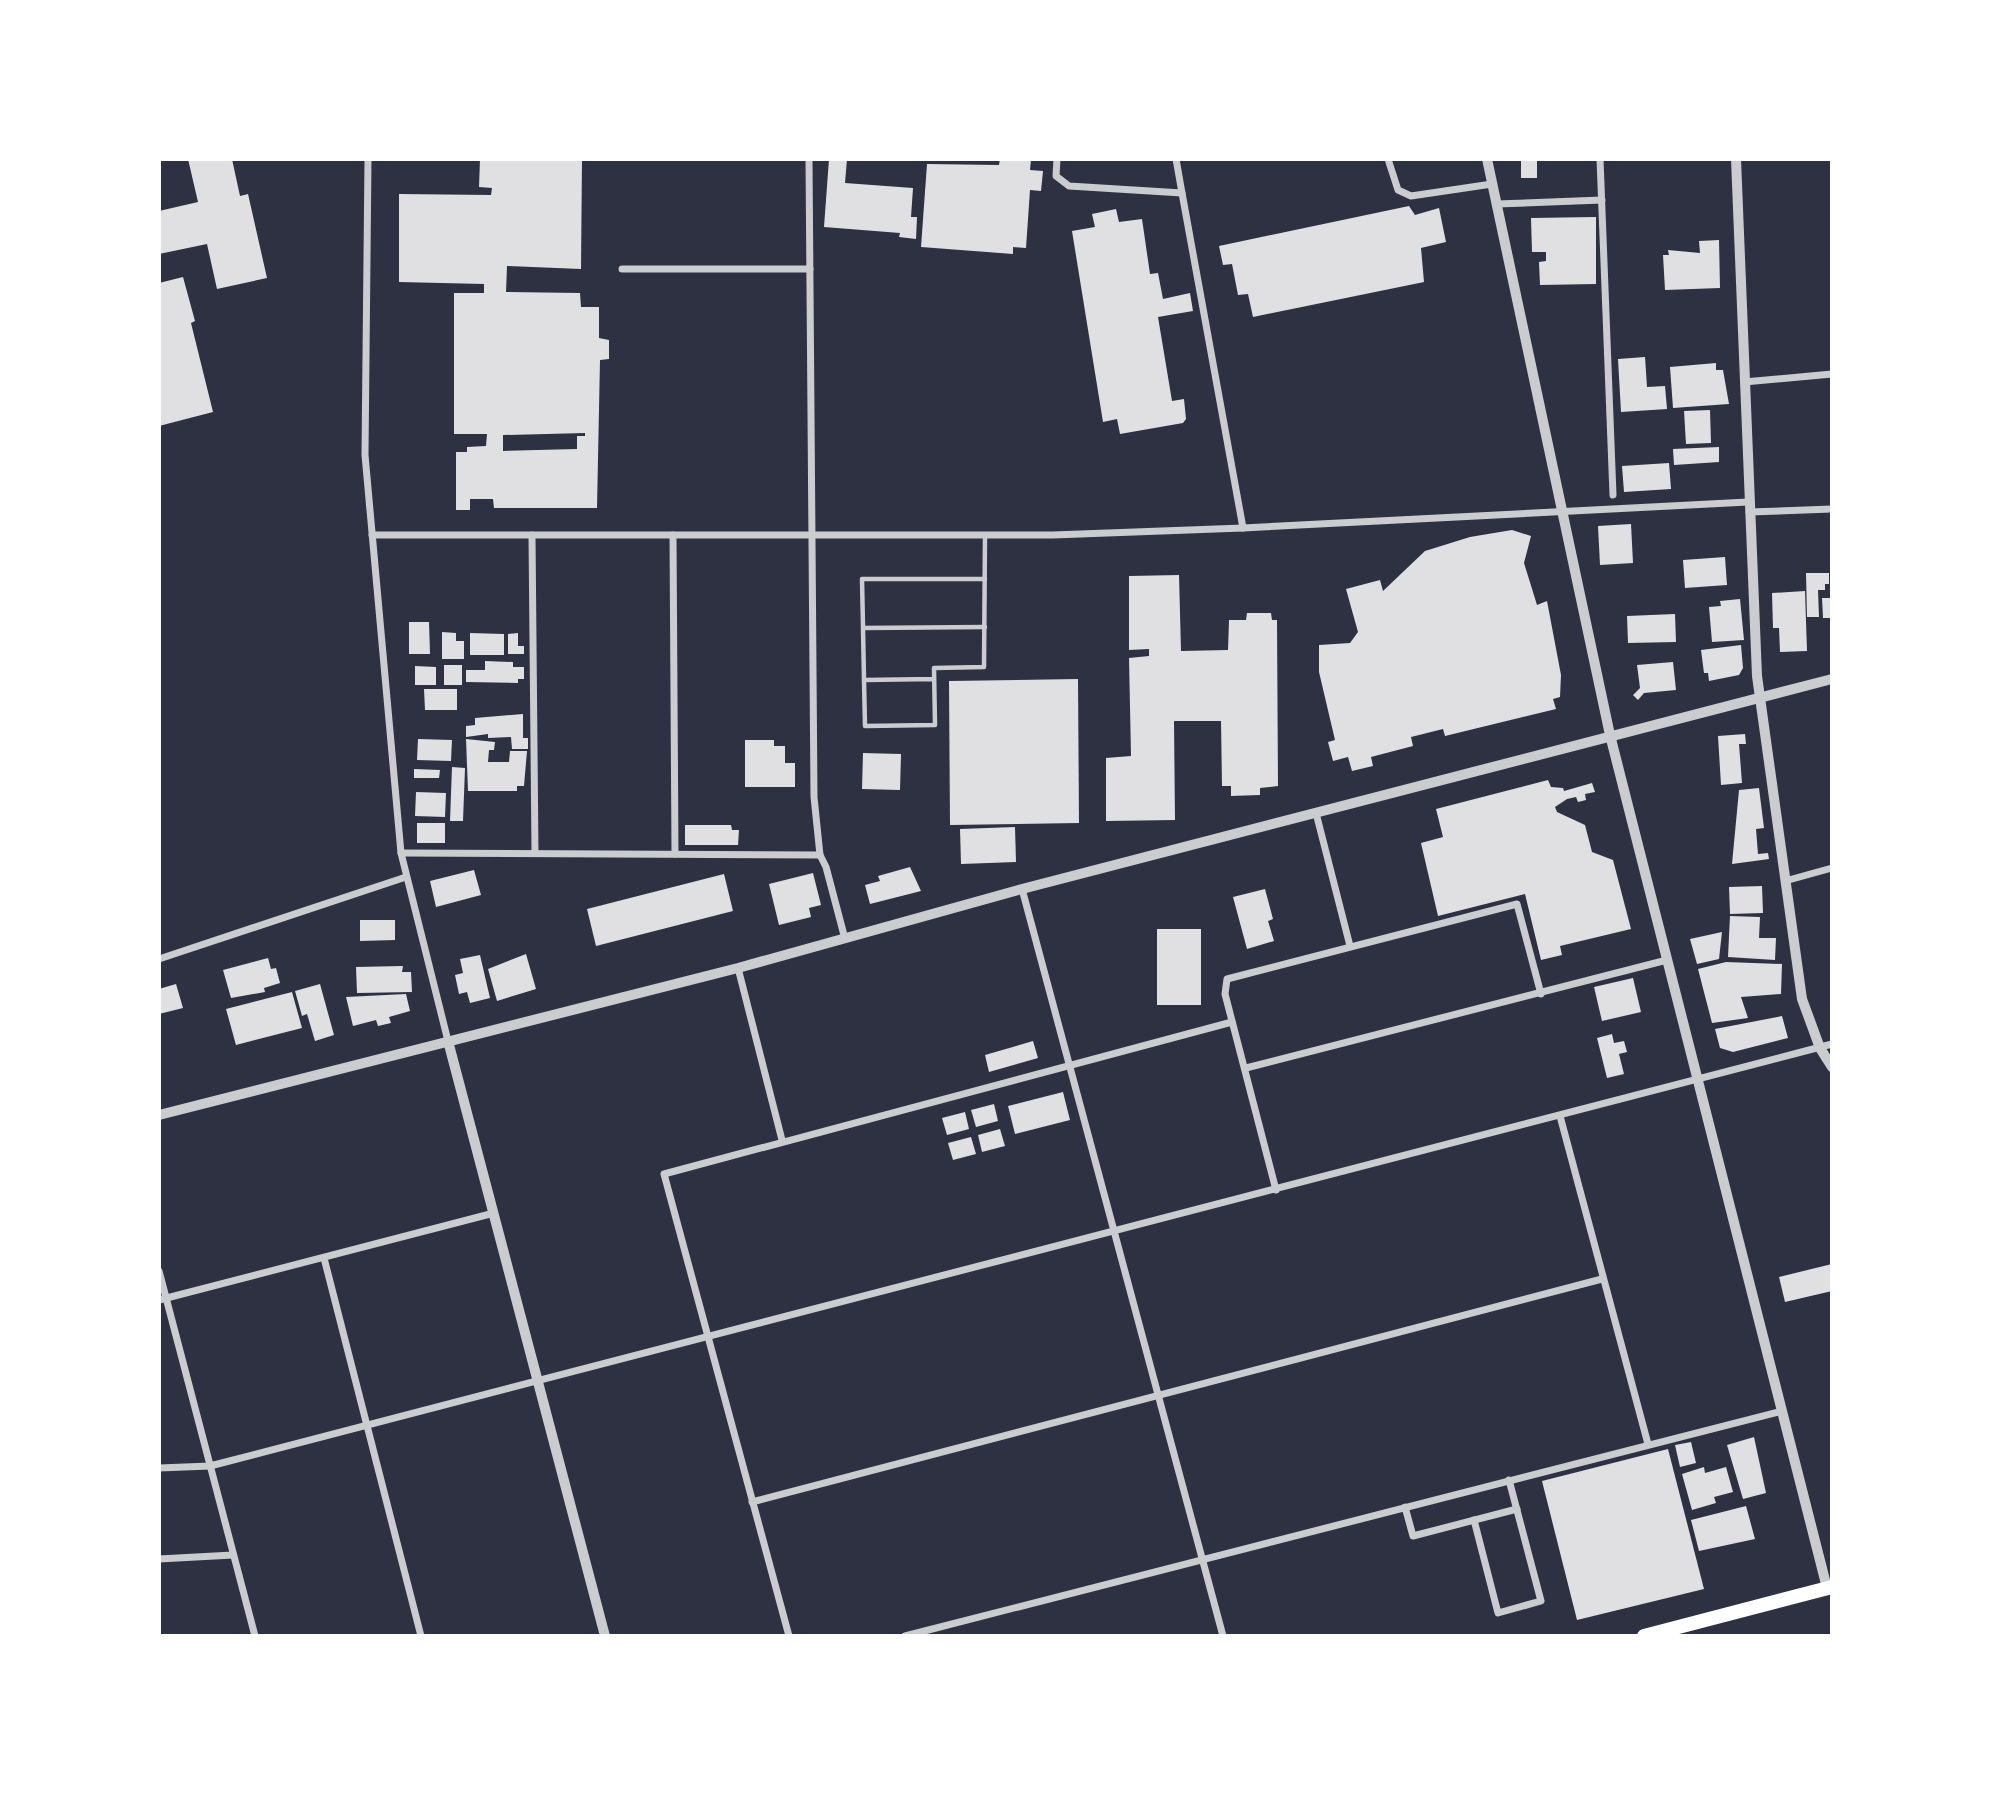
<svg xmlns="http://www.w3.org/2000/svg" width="1991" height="1795" viewBox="0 0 1991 1795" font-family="Barlow,sans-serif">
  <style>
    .building { fill: #e0e0e3; fill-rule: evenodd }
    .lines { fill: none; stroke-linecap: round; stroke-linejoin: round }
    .service { stroke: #caccd0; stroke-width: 4.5 }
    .minor { stroke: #caccd0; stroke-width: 7 }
    .tertiary { stroke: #caccd0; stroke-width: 10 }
    .trunk { stroke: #fff; stroke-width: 14 }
  </style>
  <rect width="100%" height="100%" fill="#2d3142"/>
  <g class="building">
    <polygon points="188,159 232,159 240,196 248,194 267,278 217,289 207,244 159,254 159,211 198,202"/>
    <path d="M480,159H582L581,269L507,266L506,292L580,293L581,307H599V338L609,340V359L600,360L597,508H494L493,499H470V510H456V452H467V447L486,446L487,434H454V293H484V284L399,282V194L491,195L492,188L479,187ZM585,433V436H577V449L503,451V435Z"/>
    <polygon points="829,159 847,159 845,183 913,188 911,217 917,217 916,239 899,237 900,233 824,227"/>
    <polygon points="1000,159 1031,159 1030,170 1043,171 1041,191 1030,190 1026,248 1013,247 1013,254 921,247 927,164 999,165"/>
    <rect x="1521" y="159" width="16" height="19"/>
    <polygon points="1409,206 1415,215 1439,208 1446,242 1421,248 1424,282 1253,317 1248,294 1238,295 1232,264 1223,265 1219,246"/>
    <polygon points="1116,209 1119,222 1142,219 1150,274 1158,273 1163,299 1190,293 1193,311 1158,317 1172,401 1184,399 1186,419 1183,423 1120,434 1117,419 1103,422 1072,231 1095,227 1092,214"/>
    <polygon points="1596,217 1596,284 1540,285 1539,262 1546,261 1546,252 1532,252 1531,218"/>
    <polygon points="1719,240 1720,288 1665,290 1663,255 1669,255 1668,250 1700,253 1699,241"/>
    <polygon points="183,277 195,321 191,323 213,412 159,426 159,283"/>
    <polygon points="1645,357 1647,387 1665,386 1667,409 1621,412 1618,359"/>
    <polygon points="1716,363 1716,370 1723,370 1729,404 1673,408 1670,367"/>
    <polygon points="1710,410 1711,443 1686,444 1684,411"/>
    <polygon points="1719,447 1719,462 1674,465 1673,449"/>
    <polygon points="1669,463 1671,489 1624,492 1622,466"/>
    <polygon points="1631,524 1633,563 1600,565 1598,526"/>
    <polygon points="1512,530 1531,536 1524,563 1537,605 1547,601 1561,675 1560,697 1553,699 1556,709 1445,736 1443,729 1411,737 1413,746 1371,757 1373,766 1352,771 1348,757 1333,761 1328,742 1335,740 1319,672 1319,645 1350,643 1358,632 1346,589 1380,580 1383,591 1425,551 1470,537"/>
    <polygon points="1725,557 1727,585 1685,588 1683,560"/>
    <polygon points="1806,573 1829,573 1829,584 1825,584 1825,590 1818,590 1819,617 1807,617"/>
    <polygon points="1179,575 1181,651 1228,650 1229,620 1246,620 1247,613 1271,613 1272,620 1277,620 1278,786 1260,788 1260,795 1231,796 1231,786 1222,786 1221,721 1174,721 1175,820 1106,821 1106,758 1131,756 1129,658 1149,656 1149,649 1129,650 1129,576"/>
    <polygon points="1805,591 1807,651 1780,652 1779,628 1773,628 1772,593"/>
    <polygon points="1822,598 1832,598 1832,618 1823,618"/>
    <polygon points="1740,599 1744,640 1712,642 1709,607 1721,606 1720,601"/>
    <polygon points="1675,614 1676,642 1628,643 1627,616"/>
    <polygon points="409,622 429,622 430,654 409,654"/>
    <polygon points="442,632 456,633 456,641 464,641 464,659 442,659"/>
    <polygon points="470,633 504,634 504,655 470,655"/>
    <polygon points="518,633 518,646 524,646 524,654 508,654 508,634"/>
    <polygon points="1741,645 1743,668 1739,675 1709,681 1708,673 1704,673 1701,650"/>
    <polygon points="485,661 513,662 513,667 524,667 524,679 518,679 518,683 466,682 466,670 485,670"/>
    <polygon points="1673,662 1676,690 1644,693 1638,700 1633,695 1640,688 1637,665"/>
    <rect x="444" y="665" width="18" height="20"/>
    <polygon points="415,666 436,667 436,685 415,685"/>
    <polygon points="1078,679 1079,823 950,825 949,681"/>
    <polygon points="424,689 457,689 457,710 425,710"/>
    <polygon points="523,714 523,738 528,738 528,749 512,749 511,737 488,738 488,734 466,737 466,726 475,725 475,718"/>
    <polygon points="1745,734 1746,744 1739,744 1742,783 1721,785 1718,736"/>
    <polygon points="418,739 452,740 451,761 417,760"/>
    <polygon points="466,739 495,742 494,750 489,750 488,762 509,762 510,751 527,751 524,786 517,786 517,791 468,791"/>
    <polygon points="745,740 774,740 774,746 785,746 785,763 795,763 795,787 745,787"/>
    <polygon points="863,753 901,754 900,790 862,789"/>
    <polygon points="452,767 465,768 463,821 450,821"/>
    <polygon points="414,769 440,770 439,778 414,778"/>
    <polygon points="1548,780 1551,787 1563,788 1564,791 1592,783 1595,792 1585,794 1586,800 1578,802 1576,797 1567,799 1555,807 1557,812 1585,825 1592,852 1613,860 1631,929 1560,946 1562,955 1541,960 1525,894 1438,916 1421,843 1443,837 1436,809"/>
    <polygon points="1759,788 1764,828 1756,829 1758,854 1768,853 1769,859 1732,864 1739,790"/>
    <polygon points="416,792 446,793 445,817 415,816"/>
    <rect x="417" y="823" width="28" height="20"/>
    <polygon points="685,825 731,825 732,830 739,830 738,845 685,845"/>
    <polygon points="1015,827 1016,862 961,864 960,829"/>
    <polygon points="910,867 921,891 870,904 865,885 880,881 878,876"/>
    <polygon points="474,870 481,895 436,907 430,881"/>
    <polygon points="813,873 821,905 809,908 811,917 779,925 769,884"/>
    <polygon points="724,874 733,911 596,946 587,909"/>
    <polygon points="1762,886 1763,913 1730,914 1729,887"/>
    <polygon points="1265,889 1273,919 1268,921 1274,941 1247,949 1233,897"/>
    <polygon points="1730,916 1760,917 1759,938 1776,938 1775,960 1728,957"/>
    <polygon points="360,920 395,920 395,940 360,941"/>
    <rect x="1157" y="929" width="44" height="76"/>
    <polygon points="1722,932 1719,959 1697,964 1690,939"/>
    <polygon points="526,954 536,989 497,1001 488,969"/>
    <polygon points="480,955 490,998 470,1003 467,992 459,994 455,975 463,973 460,959"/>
    <polygon points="268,958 271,969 276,968 280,983 264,988 265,992 231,998 223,970"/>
    <polygon points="1726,962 1782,964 1781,994 1741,997 1748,1018 1712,1023 1698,969"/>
    <polygon points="403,966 402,972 411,972 412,992 357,993 356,967"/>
    <polygon points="1633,978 1641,1012 1602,1021 1594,987"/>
    <polygon points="176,984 183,1008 159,1014 159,989"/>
    <polygon points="320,984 334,1035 315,1041 307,1014 302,1016 295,991"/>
    <polygon points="292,992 302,1028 236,1045 226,1009"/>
    <polygon points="406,994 410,1011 389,1017 391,1023 378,1026 376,1020 353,1026 346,997"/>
    <polygon points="1782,1016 1788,1038 1733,1052 1720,1048 1715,1029"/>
    <polygon points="1612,1034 1614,1043 1624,1041 1627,1052 1619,1054 1624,1074 1607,1078 1597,1038"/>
    <polygon points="1033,1041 1038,1058 989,1072 985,1055"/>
    <polygon points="1063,1092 1070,1120 1015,1134 1008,1106"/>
    <polygon points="994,1104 998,1121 976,1127 971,1110"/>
    <polygon points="965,1112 969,1129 947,1135 942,1118"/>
    <polygon points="1000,1129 1005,1146 982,1152 978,1135"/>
    <polygon points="971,1137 976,1154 953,1160 948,1143"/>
    <polygon points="1832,1264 1832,1291 1785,1302 1779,1277"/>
    <polygon points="1754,1437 1766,1493 1743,1499 1727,1445"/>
    <polygon points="1691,1442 1696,1463 1680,1467 1675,1445"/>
    <polygon points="1668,1449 1704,1589 1577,1620 1542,1481"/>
    <polygon points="1704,1467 1705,1473 1726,1467 1733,1492 1714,1497 1716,1503 1692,1510 1682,1474"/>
    <polygon points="1746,1506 1755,1539 1699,1551 1691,1520"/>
  </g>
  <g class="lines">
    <g class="service">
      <polyline points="863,627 862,579 985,579"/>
      <polyline points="934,679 864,680 865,726 935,725 934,668 984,667 985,535"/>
      <polyline points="864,680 863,628 985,627"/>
    </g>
    <g class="minor">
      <polyline points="368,159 365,455 401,853 448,1041"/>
      <polyline points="809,159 814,797 820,855 826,867 845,939"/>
      <polyline points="1057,159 1056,176 1069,186 1182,193 1176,159"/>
      <polyline points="1388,159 1398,190 1411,196 1492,184"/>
      <polyline points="1600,159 1613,495"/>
      <polyline points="1182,193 1243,528"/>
      <polyline points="1497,204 1602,200"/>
      <polyline points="622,269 810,269"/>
      <polyline points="1744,382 1832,374"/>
      <polyline points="1749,512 1832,509"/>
      <polyline points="372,535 1053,535 1243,528 1748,502"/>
      <polyline points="532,535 535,853"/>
      <polyline points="673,535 675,854"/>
      <polyline points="1316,813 1350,946"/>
      <polyline points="401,853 820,855"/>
      <polyline points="1785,881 1832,868"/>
      <polyline points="1022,889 1223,1636"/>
      <polyline points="159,959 406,877"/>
      <polyline points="738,968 782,1140"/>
      <polyline points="1246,1068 1667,960"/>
      <polyline points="1560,1116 1648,1444"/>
      <polyline points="1276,1190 1225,994 1227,979 1517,904 1541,994"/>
      <polyline points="324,1258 421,1636"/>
      <polyline points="159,1271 255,1636"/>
      <polyline points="159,1300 494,1213"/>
      <polyline points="159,1468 210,1466 1832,1044"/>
      <polyline points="752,1502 1602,1279"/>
      <polyline points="1405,1507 1413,1536 1517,1509"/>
      <polyline points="1474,1520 1498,1613 1541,1601 1509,1480"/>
      <polyline points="159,1559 233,1555"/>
      <polyline points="789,1636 664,1174 1232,1022"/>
      <polyline points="905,1636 1782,1411"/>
    </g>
    <g class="tertiary">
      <polyline points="1487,159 1610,735 1827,1588"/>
      <polyline points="1736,159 1757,676 1802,999 1820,1048 1832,1067"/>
      <polyline points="448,1041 605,1636"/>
      <polyline points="159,1115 738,968 1022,889 1832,679"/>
    </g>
    <polyline class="trunk" points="1644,1636 1832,1587"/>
  </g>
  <rect width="1991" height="1795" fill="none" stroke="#ffffff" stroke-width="322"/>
</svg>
